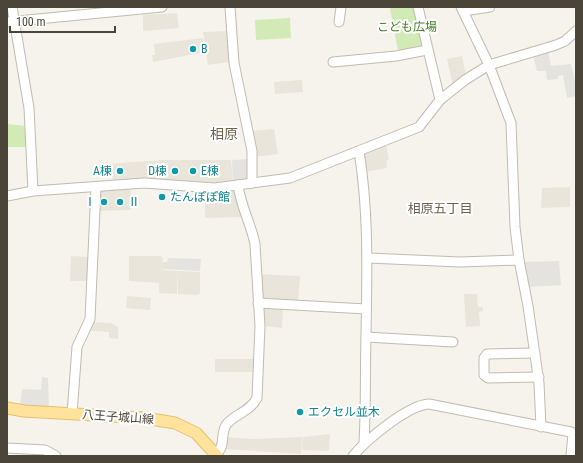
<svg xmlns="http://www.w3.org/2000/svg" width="583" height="463" viewBox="0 0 583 463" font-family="'Roboto Condensed','Noto Sans JP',sans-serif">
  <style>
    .residential { fill: #eae5da }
    .green { fill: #d2eab5 }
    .parking { fill: #e5e3e0 }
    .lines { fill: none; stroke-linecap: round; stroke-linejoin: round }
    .minor-casing { stroke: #c2bbae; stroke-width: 11 }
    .major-casing { stroke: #e6c16a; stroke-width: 13 }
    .minor { stroke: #fff; stroke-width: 9 }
    .major { stroke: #ffe39c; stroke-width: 11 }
    .culture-dot { fill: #0f9aa8; stroke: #fff; stroke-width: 1.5 }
    .labels { text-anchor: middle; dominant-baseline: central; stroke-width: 4; stroke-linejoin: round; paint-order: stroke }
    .park-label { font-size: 12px; fill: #4a7f2a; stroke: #fff }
    .culture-label { font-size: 12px; fill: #0d838f; stroke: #fff; text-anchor: start }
    .street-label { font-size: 12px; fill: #4b4439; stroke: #fff }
    .neighbourhood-label { font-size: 13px; fill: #6e6250; stroke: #fff }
    .quarter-label { font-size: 14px; fill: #6e6250; stroke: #fff }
  </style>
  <rect width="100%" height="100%" fill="#f6f3ec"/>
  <g class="residential">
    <polygon points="177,13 179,28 143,31 143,15"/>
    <polygon points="230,31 230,62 208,65 203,32"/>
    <polygon points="203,38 205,52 153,62 152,55 155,55 154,44"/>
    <polygon points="462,56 466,76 453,86 447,59"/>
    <polygon points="302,80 303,92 275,94 274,82"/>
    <polygon points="274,129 278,154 254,157 250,131"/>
    <polygon points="386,145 389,159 386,161 387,168 364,172 363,153"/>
    <polygon points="162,160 231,160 233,183 113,184 112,171 107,171 107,164"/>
    <polygon points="131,187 131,210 97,211 100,189"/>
    <polygon points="570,187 570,207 541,208 542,188"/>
    <polygon points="235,189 244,217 205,218 205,194 207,191"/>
    <polygon points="71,256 89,257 90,281 70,281"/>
    <polygon points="129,256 161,256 163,259 162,270 200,272 200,293 198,295 178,294 178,272 177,294 159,293 159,283 129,281"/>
    <polygon points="258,274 300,276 298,303 261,301"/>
    <polygon points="464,294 477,294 478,307 483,307 483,311 479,312 480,326 466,327"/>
    <polygon points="127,296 151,298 150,310 126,308"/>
    <polygon points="262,305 283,307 282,328 262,326"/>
    <polygon points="93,322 111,323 118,327 118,339 109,338 109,332 91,331"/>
    <polygon points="215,359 256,359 255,372 215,372"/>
    <polygon points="330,434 329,450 327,451 302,450 303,437"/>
    <polygon points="226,437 253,439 302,437 301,454 224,449"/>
  </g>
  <g class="green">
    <polygon points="392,7 416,7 423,44 421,47 400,51 398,50 390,9"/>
    <polygon points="290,18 291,38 256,40 255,20"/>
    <polygon points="7,124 26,126 28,147 7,147"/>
  </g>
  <g class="parking">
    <polygon points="548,51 551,66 571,64 576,85 576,96 567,98 563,75 558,76 558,79 547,80 546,71 537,71 533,55"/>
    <polygon points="251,159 249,180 233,183 232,160"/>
    <polygon points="168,258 201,259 200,271 162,269 163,262 167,262"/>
    <polygon points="559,261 561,285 527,287 522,262"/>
    <polygon points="42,377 48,378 49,408 20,406 22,389 41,390"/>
  </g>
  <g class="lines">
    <g class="minor-casing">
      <g id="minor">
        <polyline points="12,7 29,108 33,191"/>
        <polyline points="230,7 234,63 252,151 252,183"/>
        <polyline points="418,7 440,100"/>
        <polyline points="461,7 489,65 511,123 515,227 519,260 528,306 539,383 541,427"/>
        <polyline points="463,11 490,7"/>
        <polyline points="7,22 162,7"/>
        <polyline points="339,22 341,7"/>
        <polyline points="333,62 396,56 427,50"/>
        <path d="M359,151C369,213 367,274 366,336C365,372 366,407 364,442"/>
        <polyline points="7,196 33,191 144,183 215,188 290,178 419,127 440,100 465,80 489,65 556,45 565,41 576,31"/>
        <polyline points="368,258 460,262 519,260"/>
        <polyline points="258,303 366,309"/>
        <polyline points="366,337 453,342"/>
        <polyline points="535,353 487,354 484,358 484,375 488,378 539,377"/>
        <polyline points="72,414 77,347 90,319 96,188"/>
        <polyline points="7,448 45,450 56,456"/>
        <path d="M216,454C226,446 220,435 226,425C234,414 250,412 257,398L260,326L255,244C251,224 241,207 238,185"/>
        <path d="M353,456C366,440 408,405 429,404L571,432L573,434L571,456"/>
      </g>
    </g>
    <g class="major-casing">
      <polyline id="major" points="7,408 24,411 145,418 175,423 196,433 217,456"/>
    </g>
    <use href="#minor" class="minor"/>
    <use href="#major" class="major"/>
  </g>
  <g class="culture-dot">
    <circle cx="193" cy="49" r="4"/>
    <circle cx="120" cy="171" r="4"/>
    <circle cx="175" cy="171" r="4"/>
    <circle cx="193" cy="171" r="4"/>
    <circle cx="162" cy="197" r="4"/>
    <circle cx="104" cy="202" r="4"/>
    <circle cx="120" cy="202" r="4"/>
    <circle cx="300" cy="412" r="4"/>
  </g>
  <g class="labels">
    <g class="park-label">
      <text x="407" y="27">こども広場</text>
    </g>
    <g class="culture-label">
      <text x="201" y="49">B</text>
      <text x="112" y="171" text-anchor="end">A棟</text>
      <text x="167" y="171" text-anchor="end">D棟</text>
      <text x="201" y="171">E棟</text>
      <text x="170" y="197">たんぽぽ館</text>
      <text x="96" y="202" text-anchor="end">Ⅰ</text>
      <text x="128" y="202">Ⅱ</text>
      <text x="308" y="412">エクセル並木</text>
    </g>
    <g class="street-label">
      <text transform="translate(118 417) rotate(4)">八王子城山線</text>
    </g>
    <g class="neighbourhood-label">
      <text x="440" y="208">相原五丁目</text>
    </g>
    <g class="quarter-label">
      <text x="224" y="134">相原</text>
    </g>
  </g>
  <rect width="583" height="463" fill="none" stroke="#4b4439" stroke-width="16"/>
  <path d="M10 26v6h105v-6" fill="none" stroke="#4b4439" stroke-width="2"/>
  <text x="16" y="26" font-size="12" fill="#4b4439" stroke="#ffffff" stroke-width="3" paint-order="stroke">100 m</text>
</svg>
